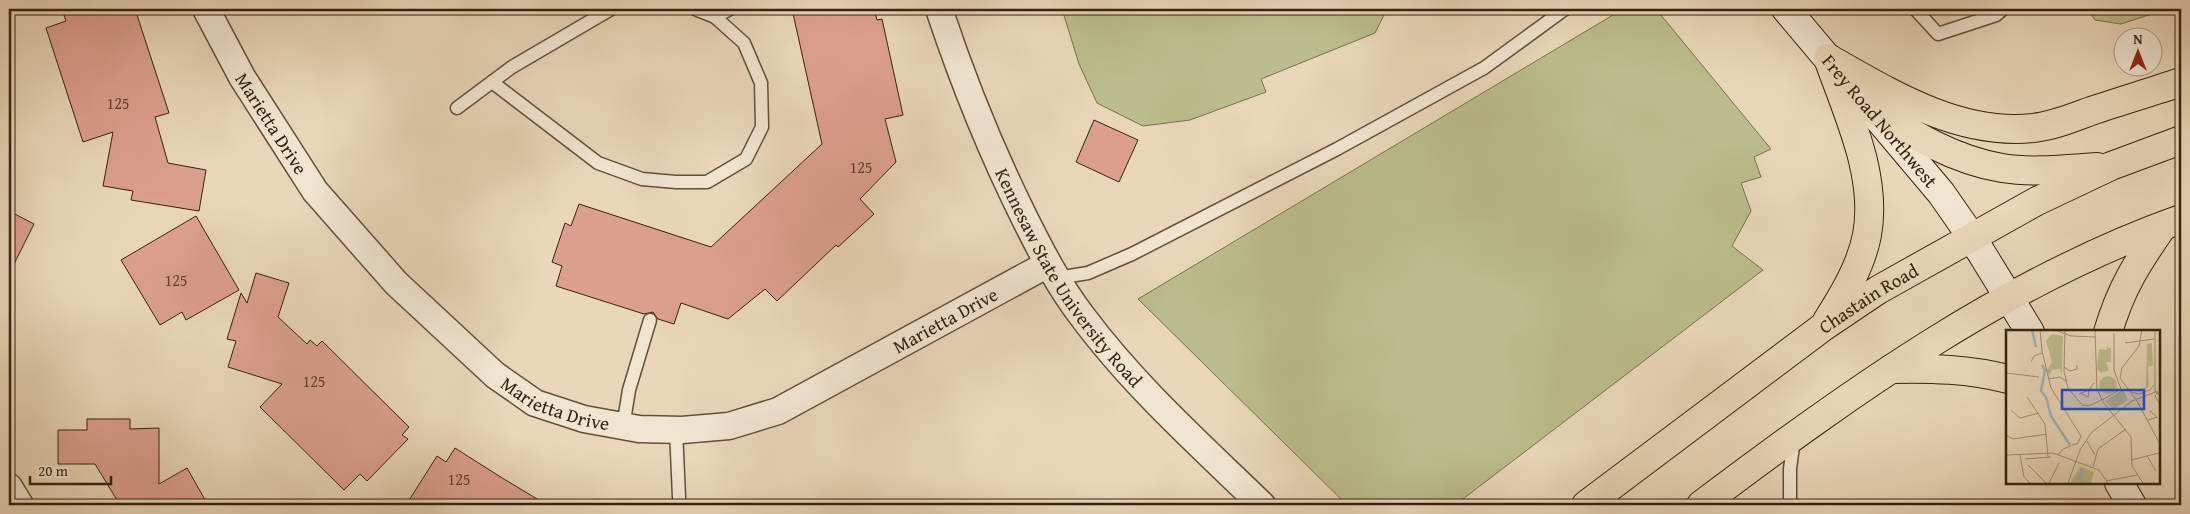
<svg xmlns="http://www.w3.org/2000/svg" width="2190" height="514" viewBox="0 0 2190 514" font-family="'Gentium Book Plus',serif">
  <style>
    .green { fill: #bbbd8c; stroke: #78704e }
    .building { fill: #dda090; stroke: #342210 }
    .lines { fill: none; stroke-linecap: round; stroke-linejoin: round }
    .lane-casing { stroke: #624f3a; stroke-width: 15 }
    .street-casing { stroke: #624f3a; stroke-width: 29 }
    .secondary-casing { stroke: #342210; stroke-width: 30 }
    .primary-casing { stroke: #342210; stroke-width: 30 }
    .highway-casing { stroke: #342210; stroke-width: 30 }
    .lane { stroke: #f1e5d2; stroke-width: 12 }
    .street { stroke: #f1e5d2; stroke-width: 26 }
    .secondary { stroke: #f1e5d2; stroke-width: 28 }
    .primary { stroke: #ead7ba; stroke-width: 28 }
    .highway { stroke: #ead7ba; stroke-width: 28 }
    .labels { text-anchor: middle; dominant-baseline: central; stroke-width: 4.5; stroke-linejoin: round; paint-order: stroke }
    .number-label { font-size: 16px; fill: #5e4230 }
    .street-label { font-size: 19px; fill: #342210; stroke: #f1e5d2 }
    .inset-river { fill: none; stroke: #9bb7b9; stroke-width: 2.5 }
    .inset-road { fill: none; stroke: #a18f76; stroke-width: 1 }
    .view { fill: #1d4ed8; fill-opacity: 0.15; stroke: #1d4ed8; stroke-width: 2.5 }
    .inset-edge { fill: none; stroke: #342210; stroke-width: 2.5 }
  </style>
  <rect width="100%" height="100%" fill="#ead7ba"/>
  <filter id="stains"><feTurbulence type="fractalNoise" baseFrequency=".004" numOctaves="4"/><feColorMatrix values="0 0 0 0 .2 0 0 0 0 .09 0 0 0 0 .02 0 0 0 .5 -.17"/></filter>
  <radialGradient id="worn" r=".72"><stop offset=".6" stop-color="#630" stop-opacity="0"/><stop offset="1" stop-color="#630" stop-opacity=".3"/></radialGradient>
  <g class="green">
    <polygon points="1062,9 1387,9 1375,33 1261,79 1266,92 1190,120 1143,126 1097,103 1079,64"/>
    <polygon points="1623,9 1656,9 1771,149 1754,157 1761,177 1741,183 1751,211 1732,246 1763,270 1455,505 1347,505 1138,299"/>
    <polygon points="2089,9 2167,9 2121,24 2095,20 2089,11"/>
  </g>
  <g class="building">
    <polygon points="62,9 135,9 169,113 155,117 168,163 206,170 199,211 131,200 133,191 103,186 113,132 83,142 46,28 66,21"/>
    <polygon points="792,9 874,9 877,20 882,19 903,115 885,119 896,162 860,199 874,214 838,247 836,245 777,301 765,289 728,319 681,303 674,324 658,319 653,312 644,314 556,286 562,266 552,262 565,223 571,226 579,204 711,247 822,144"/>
    <polygon points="1094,120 1138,140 1119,182 1076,162"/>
    <polygon points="9,211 34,224 9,274"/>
    <polygon points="196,216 239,290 186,320 182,312 160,325 121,260"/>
    <polygon points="256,273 289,283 278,317 307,344 310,340 317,346 322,341 409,427 402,435 408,439 367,481 360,474 344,490 260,407 282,384 228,367 236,341 227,339 241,293 247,303"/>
    <polygon points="87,419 130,419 130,429 159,428 159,484 187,468 208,505 120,505 95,464 58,464 58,430 87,430"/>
    <polygon points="455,448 499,476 547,505 406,505 437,456 446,462"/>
  </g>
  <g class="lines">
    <g class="lane-casing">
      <g id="lane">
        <polyline points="695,9 715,17 730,9"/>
        <polyline points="1915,9 1938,34 1996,15 2003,9"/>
        <polyline points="492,82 598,163 642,179 676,182 707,182 746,159 762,127 761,83 744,43 715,17"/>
        <polyline points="457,108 512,67 611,9"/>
        <polyline points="1057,278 1088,273 1132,254 1337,149 1484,68 1565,9"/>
        <polyline points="623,427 629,390 650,320"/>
        <polyline points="676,430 679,497"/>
        <polyline points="1790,505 1790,469 1794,438"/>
      </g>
    </g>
    <g class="street-casing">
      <g id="street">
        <path id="s1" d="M206,9L242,77L315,191L396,283L495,375L535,403L584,419L639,429L682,430L729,426L778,411L1048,264"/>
        <path id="s2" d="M939,9C963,81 991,151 1025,219C1042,253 1059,286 1082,316C1134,386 1200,445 1262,505"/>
        <polyline points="9,487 20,505"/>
      </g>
    </g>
    <g class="secondary-casing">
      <g id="secondary">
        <path id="s3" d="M1786,9L1941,193L1971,236L2030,332"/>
        <polyline points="2119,483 2132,505"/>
      </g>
    </g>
    <g class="primary-casing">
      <g id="primary">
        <path d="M1871,108C1912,134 1953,160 2002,168C2033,173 2066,169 2097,167"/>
        <path d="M1827,321C1844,294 1861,266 1867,235C1878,175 1847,113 1828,58"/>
        <path d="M2108,332C2121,288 2137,263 2163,226"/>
        <path d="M1891,369C1931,368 1969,369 2008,379"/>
        <path id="s4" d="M1586,505L1823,327L1878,290L2037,201L2111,166L2181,140"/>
        <path d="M1701,505C1850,393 2004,282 2181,219"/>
      </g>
    </g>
    <g class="highway-casing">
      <path id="highway" d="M1828,58C1890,93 1958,136 2033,128C2053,126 2072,118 2091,111C2121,101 2151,92 2181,82"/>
    </g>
    <use href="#lane" class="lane"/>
    <use href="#street" class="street"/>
    <use href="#secondary" class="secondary"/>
    <use href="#primary" class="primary"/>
    <use href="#highway" class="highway"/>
  </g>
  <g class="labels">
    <g class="number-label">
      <text x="118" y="103">125</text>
      <text x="861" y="167">125</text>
      <text x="176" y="280">125</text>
      <text x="314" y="381">125</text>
      <text x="459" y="479">125</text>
    </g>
    <g class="street-label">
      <text stroke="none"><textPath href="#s3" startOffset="146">Frey Road Northwest</textPath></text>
      <text stroke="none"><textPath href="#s1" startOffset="132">Marietta Drive</textPath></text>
      <text stroke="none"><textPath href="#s2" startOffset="300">Kennesaw State University Road</textPath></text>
      <text stroke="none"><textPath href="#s4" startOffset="350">Chastain Road</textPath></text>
      <text stroke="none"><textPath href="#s1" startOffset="958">Marietta Drive</textPath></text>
      <text stroke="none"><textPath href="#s1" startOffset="538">Marietta Drive</textPath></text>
    </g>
  </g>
  <g transform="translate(2006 330)">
    <rect width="154" height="154" fill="#ead7ba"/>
    <path d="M46,4L57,6L56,45L54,39L46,40L43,46L41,40L46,32L40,11ZM146,13L147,35L142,37L143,56L136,61L140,56L141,14ZM101,17L105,18V32H100L103,40L95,43L91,39L93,19L101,20ZM93 55a9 9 0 1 1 18 0a9 9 0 1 1-18 0ZM117,59L122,70L107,79L99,71ZM74,137L88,142L85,153H64Z" fill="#bbbd8c"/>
    <path class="inset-river" d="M26,0L30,17M36,35L39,40L35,61L40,67L45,86L64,115M74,153L76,138"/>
    <path class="inset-road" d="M34,0L36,21L45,58L75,106L72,113L57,119L52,125M49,0L65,6L89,7M59,0L58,41L62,58L76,75L83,76L95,70M89,0L91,59L97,72L125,107L126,136L137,153M136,0L133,16L116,38L114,48L131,71L154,114M149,0V62L153,64M119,13L148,9M25,32L28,26L36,23M58,37L64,41L71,39V35M0,43L33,47M42,49L54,47L60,51M125,62L133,64L144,60L148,55M152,62L149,66L154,75M74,63L82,67L83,61M73,64L83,60L88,53M21,67L39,94L42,127M96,70L115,59L108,40V3M5,80L14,88L33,83M142,90L151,87L144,81M0,105L7,109L41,104M81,111L89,125M0,125L47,123L93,140L102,153M14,125L18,147L24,153M141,126L150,141M19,129L45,127M125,130L153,123M22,135L40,153M87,137L92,119L120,99M100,151L131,145M43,153L53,133M62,153L74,120L85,103L126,71L152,61"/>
    <path class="view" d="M56,60H138V79H56Z"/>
    <rect width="154" height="154" class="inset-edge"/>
  </g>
  <rect width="2190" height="514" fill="none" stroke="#ead7ba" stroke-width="30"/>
  <rect x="10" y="10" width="2170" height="494" fill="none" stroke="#342210" stroke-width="2.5"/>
  <rect x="15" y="15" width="2160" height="484" fill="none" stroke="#342210"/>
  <g transform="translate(2138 52)"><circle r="24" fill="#f1e5d2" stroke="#a59784"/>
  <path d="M0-4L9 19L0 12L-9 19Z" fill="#8f2418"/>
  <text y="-8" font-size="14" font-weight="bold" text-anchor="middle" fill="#342210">N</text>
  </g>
  <path d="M30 476v8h81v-8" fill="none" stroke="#342210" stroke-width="2.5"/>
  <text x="38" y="476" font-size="15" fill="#342210" stroke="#f1e5d2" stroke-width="4" paint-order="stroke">20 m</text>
  <rect width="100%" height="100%" filter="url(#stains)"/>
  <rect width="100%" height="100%" fill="url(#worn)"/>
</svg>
